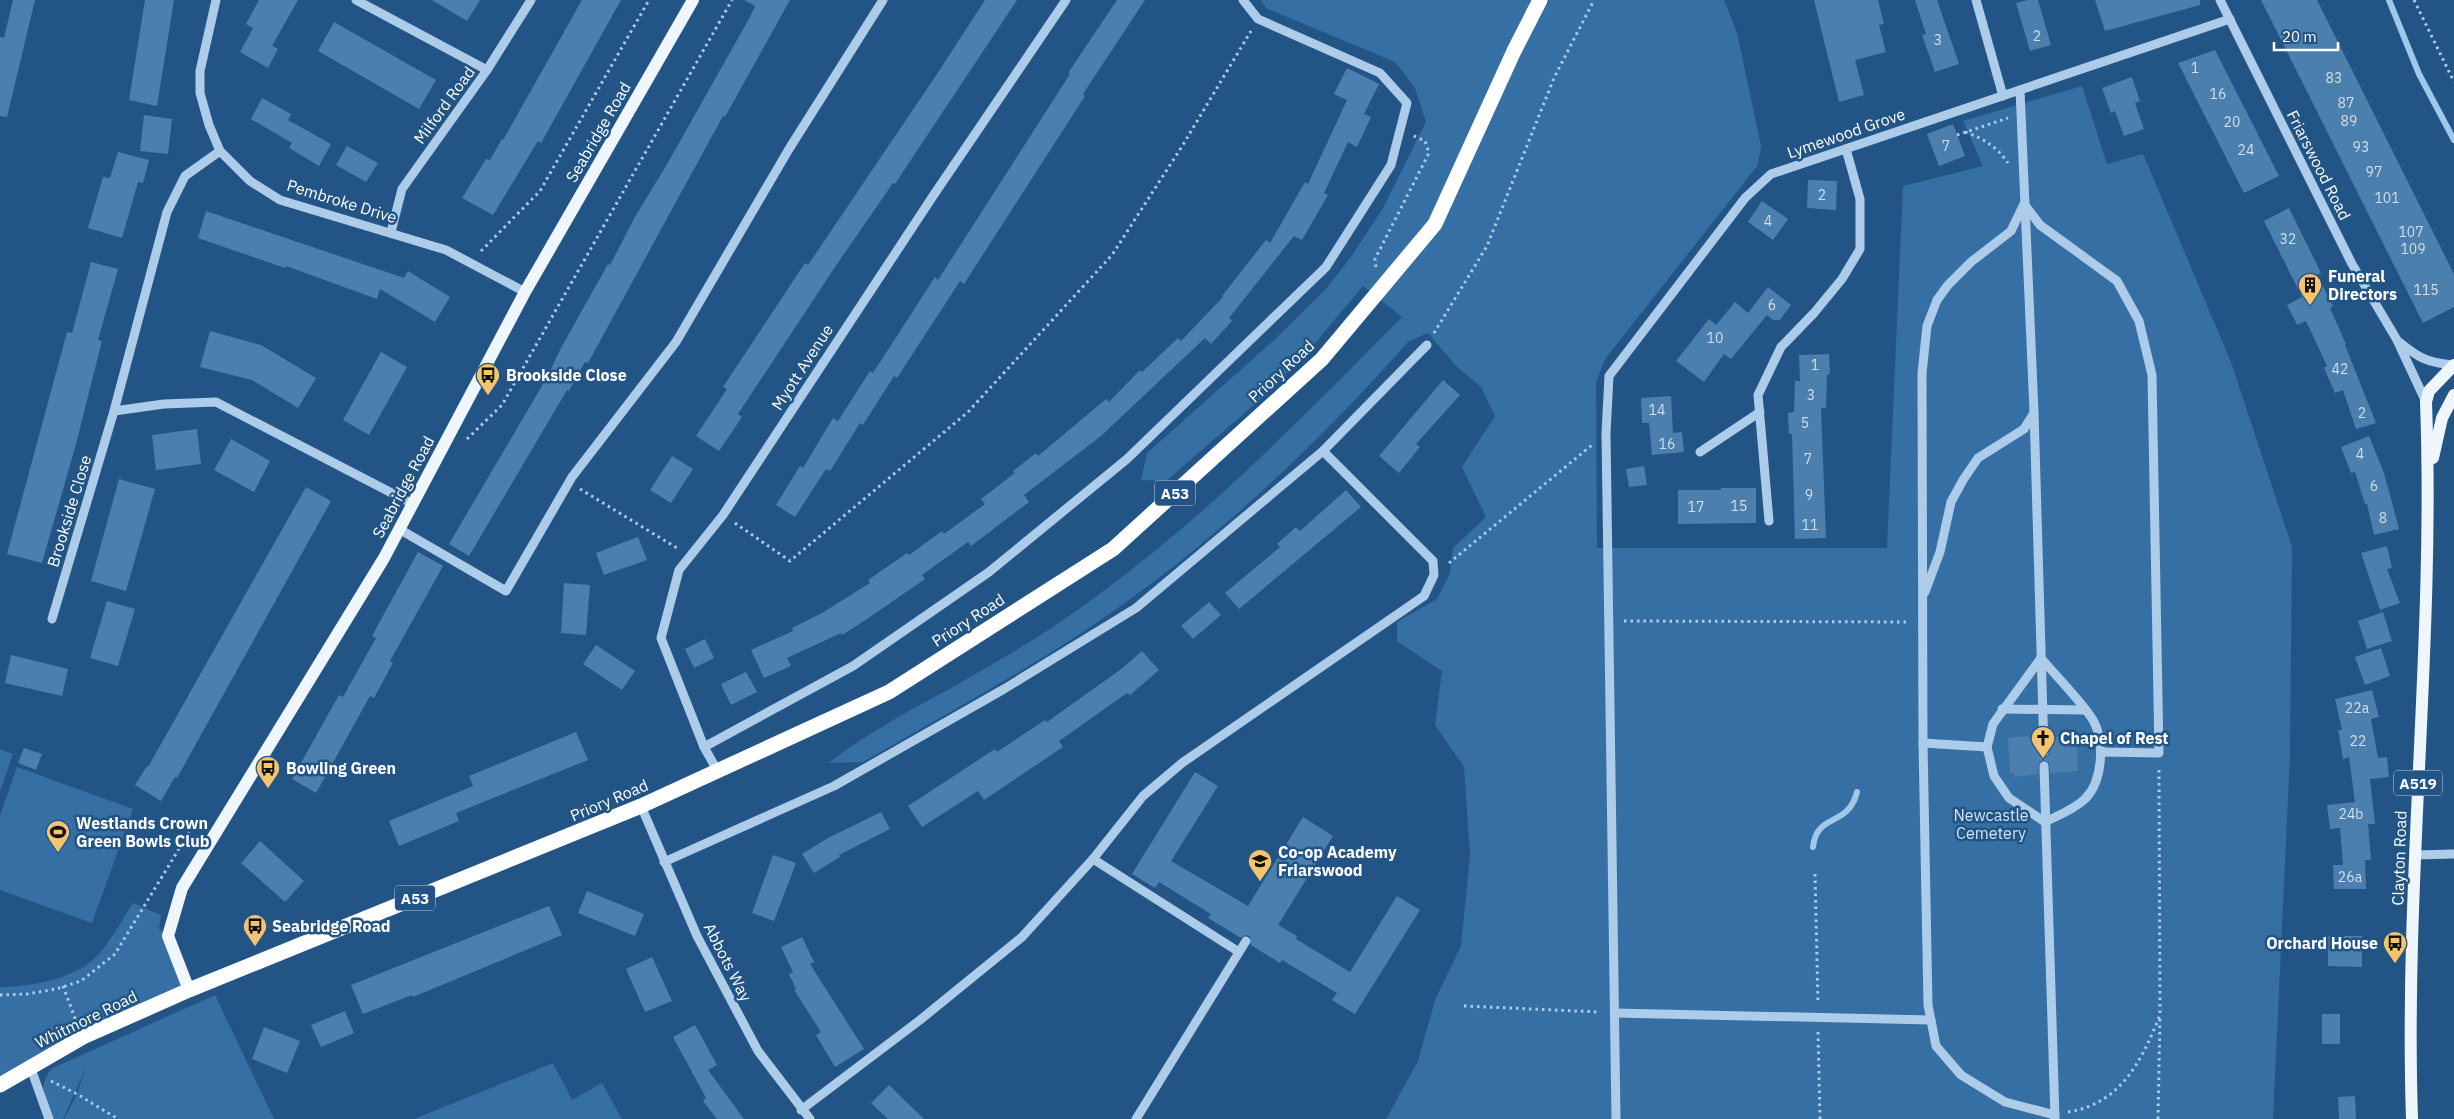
<svg xmlns="http://www.w3.org/2000/svg" width="2454" height="1119" viewBox="0 0 2454 1119" font-family="'IBM Plex Sans',sans-serif">
  <style>
    .green { fill: #366fa3 }
    .lines { fill: none; stroke-linecap: round; stroke-linejoin: round }
    .stream { stroke: #a0c8ea; stroke-width: 6 }
    .building { fill: #4b7fae }
    .path { stroke: #accce9; stroke-width: 3; stroke-dasharray: 2.5 4; stroke-linecap: butt }
    .minor { stroke: #accce9; stroke-width: 9 }
    .major { stroke: #eff6fe; stroke-width: 12 }
    .highway { stroke: #fff; stroke-width: 15 }
    .labels { text-anchor: middle; dominant-baseline: central; stroke-width: 5; stroke-linejoin: round; paint-order: stroke }
    .number-label { font-size: 14px; fill: #d2dfeb }
    .shield { fill: #225586; stroke: #bdccdb; stroke-width: 1 }
    .shield-label { font-size: 15px; font-weight: bold; fill: #fff }
    .street-label { font-size: 16px; fill: #fff; stroke: #225586 }
    .poi-label { font-size: 16px; font-weight: bold; fill: #fff; stroke: #225586; text-anchor: start }
    .park-label { font-size: 16px; fill: #d0e4f7; stroke: #225586 }
  </style>
  <rect width="100%" height="100%" fill="#225586"/>
  <g class="green">
    <path d="M1261,0H1724L1737,33L1761,146L1758,165L1605,359L1596,382L1597,548H1887L1903,186L1983,166L1963,121L2082,86L2107,164L2143,154L2231,362L2292,547L2290,755L2273,1119H1386L1418,1061L1435,1000L1461,946L1470,856L1464,767L1435,725L1442,671L1397,641V622L1437,599L1450,573L1453,548L1486,517L1462,467L1495,416L1481,387L1456,366L1428,333L1409,341C1329,431 1241,517 1144,589C1056,655 958,707 863,762L829,763C867,733 909,711 951,688C1001,660 1052,630 1098,595C1209,514 1306,414 1402,317L1363,286L1306,354L1256,403L1166,481L1141,480L1147,453L1273,341L1326,289L1351,257L1383,208L1426,122L1415,88L1395,62L1266,8Z"/>
    <polygon points="0,749 13,754 0,791"/>
    <polygon points="17,767 133,809 92,923 0,890 0,816"/>
    <path d="M133,903L161,915L159,929L168,936L189,990L0,1085V987C28,987 73,979 94,959C110,943 121,922 133,903Z"/>
    <path d="M215,995L274,1119H64L77,1094L86,1067L63,1119H49C44,1100 38,1086 51,1069Z"/>
    <polygon points="553,1063 572,1100 602,1083 622,1119 414,1119"/>
  </g>
  <g class="lines">
    <g class="stream">
      <polyline points="2389,0 2419,74 2454,140"/>
      <path d="M1813,847C1817,812 1848,828 1857,792"/>
    </g>
  </g>
  <g class="building">
    <polygon points="13,0 35,0 7,117 0,116 0,37 4,38"/>
    <polygon points="145,0 174,0 157,106 129,100"/>
    <polygon points="259,0 298,0 272,46 278,49 268,68 240,52 253,28 246,24"/>
    <polygon points="432,0 480,0 467,21"/>
    <polygon points="582,0 621,0 541,143 538,141 493,215 462,198 486,159 490,160 502,139 503,140"/>
    <polygon points="744,0 790,0 725,117 723,116 588,363 585,362 569,391 567,390 469,556 449,544 546,379 561,348 608,264 610,265 636,215 666,166 750,17 755,6"/>
    <polygon points="985,0 1017,0 895,184 893,183 835,267 738,414 742,417 719,451 696,436 727,389 723,387 805,263 808,265 937,74"/>
    <polygon points="1117,0 1145,0 1083,94 1085,96 964,284 960,281 897,378 894,376 863,425 860,423 830,471 826,469 795,517 776,505 800,466 803,468 833,418 838,421 870,371 873,373 935,277 938,280 1070,74 1068,73"/>
    <polygon points="1814,0 1878,0 1884,24 1879,25 1886,52 1855,60 1864,95 1839,102"/>
    <polygon points="1915,0 1937,0 1959,64 1935,72 1922,35 1926,34"/>
    <polygon points="2028,0 2038,0 2051,45 2030,51 2016,3"/>
    <polygon points="2095,0 2200,0 2200,5 2105,31"/>
    <polygon points="2261,0 2317,0 2454,274 2454,307 2423,323"/>
    <polygon points="334,22 436,80 419,109 318,51"/>
    <polygon points="2215,50 2279,176 2244,193 2178,63"/>
    <polygon points="1347,68 1379,84 1364,114 1371,117 1357,147 1348,142 1324,193 1328,195 1302,240 1294,236 1229,318 1232,321 1211,344 1205,338 1101,436 1024,495 1029,502 971,546 968,542 922,575 925,579 864,621 842,635 841,633 787,658 791,666 764,678 751,650 793,631 792,628 822,613 870,583 868,580 907,553 909,555 942,531 944,534 985,504 981,499 1015,473 1013,471 1036,453 1038,456 1106,399 1109,402 1140,370 1142,372 1178,338 1181,341 1223,297 1222,296 1266,240 1270,243 1305,182 1308,184 1347,100 1334,94"/>
    <polygon points="2132,77 2140,101 2135,103 2144,129 2124,136 2115,111 2111,113 2102,88"/>
    <polygon points="262,98 291,114 288,120 331,144 319,166 289,148 292,143 251,119"/>
    <polygon points="144,115 172,119 168,154 140,151"/>
    <polygon points="1953,124 1965,156 1939,166 1927,134"/>
    <polygon points="347,146 378,163 366,182 336,165"/>
    <polygon points="118,152 149,160 143,183 138,182 122,238 88,228 103,177 110,178"/>
    <polygon points="1808,180 1837,181 1836,210 1807,208"/>
    <polygon points="1762,201 1788,219 1773,240 1748,222"/>
    <polygon points="2289,208 2321,273 2317,275 2333,306 2330,308 2346,344 2345,345 2376,423 2356,429 2343,390 2335,393 2324,368 2327,366 2306,321 2297,325 2287,305 2302,297 2264,221"/>
    <polygon points="206,211 404,278 408,271 450,297 435,322 380,289 377,299 286,266 285,268 198,238"/>
    <polygon points="91,262 118,269 98,340 102,341 76,444 42,563 7,554 67,332 72,333"/>
    <polygon points="1768,287 1791,305 1780,320 1773,320 1767,315 1731,359 1724,354 1704,382 1676,361 1709,319 1716,325 1735,302 1748,313"/>
    <polygon points="210,331 261,345 316,378 298,408 252,380 200,367"/>
    <polygon points="381,352 407,367 369,435 343,420"/>
    <polygon points="1829,354 1830,374 1827,375 1826,408 1821,408 1826,538 1795,539 1792,434 1789,434 1788,413 1794,412 1795,381 1800,381 1799,355"/>
    <polygon points="1443,380 1460,395 1416,444 1420,447 1399,473 1379,456"/>
    <polygon points="1671,396 1673,433 1682,432 1684,452 1652,455 1649,423 1642,423 1641,398"/>
    <polygon points="197,429 201,464 156,470 152,435"/>
    <polygon points="2369,436 2384,473 2399,529 2374,535 2367,504 2365,504 2355,472 2351,473 2341,447"/>
    <polygon points="231,439 270,461 254,492 214,470"/>
    <polygon points="672,456 693,469 671,503 650,490"/>
    <polygon points="1644,466 1647,485 1629,487 1626,469"/>
    <polygon points="119,479 155,489 126,591 91,581"/>
    <polygon points="306,487 331,501 177,778 175,777 161,801 135,785 147,766 148,767"/>
    <polygon points="1721,488 1756,488 1756,523 1678,524 1678,490 1721,490"/>
    <polygon points="1346,490 1361,507 1239,609 1225,593 1280,547 1277,544 1296,527 1300,531"/>
    <polygon points="638,537 647,560 604,575 596,553"/>
    <polygon points="2387,546 2392,568 2387,569 2400,603 2380,610 2361,553"/>
    <polygon points="418,552 443,566 390,661 393,663 374,698 370,696 316,793 292,779 339,695 343,697 376,638 372,636"/>
    <polygon points="564,583 590,585 586,635 561,633"/>
    <polygon points="107,601 135,609 118,666 90,658"/>
    <polygon points="1209,602 1221,615 1193,639 1181,626"/>
    <polygon points="2383,612 2392,641 2367,649 2358,621"/>
    <polygon points="705,639 714,658 694,668 685,649"/>
    <polygon points="596,645 635,671 622,690 583,664"/>
    <polygon points="2381,648 2390,676 2365,685 2355,657"/>
    <polygon points="1142,651 1159,670 1130,695 1127,693 1059,741 1063,747 984,800 978,791 922,827 908,806 995,749 997,752 1045,720 1047,722 1120,670"/>
    <polygon points="11,655 68,669 62,696 5,683"/>
    <polygon points="746,672 757,692 731,705 721,684"/>
    <polygon points="2372,690 2379,717 2371,719 2378,758 2387,757 2389,777 2370,779 2375,824 2368,824 2371,860 2365,860 2366,889 2334,889 2333,865 2343,865 2340,828 2330,829 2327,805 2355,802 2349,757 2343,759 2338,730 2342,730 2335,699"/>
    <polygon points="576,732 588,760 456,813 459,821 399,846 389,821 473,786 469,776"/>
    <polygon points="2028,736 2029,738 2037,738 2038,755 2044,758 2050,755 2050,737 2076,736 2078,771 2050,773 2050,763 2043,760 2038,764 2038,774 2014,777 2014,773 2010,773 2008,738"/>
    <polygon points="24,748 42,754 36,770 18,763"/>
    <polygon points="1195,772 1218,786 1171,861 1248,906 1303,817 1333,836 1278,925 1297,936 1296,939 1350,972 1397,896 1420,910 1355,1014 1332,1000 1337,993 1282,960 1280,963 1251,945 1250,936 1246,935 1241,938 1208,918 1211,914 1159,882 1155,888 1132,874"/>
    <polygon points="881,812 890,829 839,855 840,857 814,873 802,854 828,838"/>
    <polygon points="260,841 304,881 285,902 241,863"/>
    <polygon points="773,855 796,863 774,921 752,913"/>
    <polygon points="587,891 644,914 635,936 578,913"/>
    <polygon points="549,906 562,935 413,997 412,995 363,1014 351,985"/>
    <polygon points="2328,936 2362,936 2362,967 2328,966"/>
    <polygon points="802,937 814,962 810,964 864,1049 835,1067 816,1035 821,1032 794,990 796,989 789,974 793,972 781,947"/>
    <polygon points="652,957 672,1001 645,1012 626,969"/>
    <polygon points="345,1011 354,1033 321,1047 311,1025"/>
    <rect x="2322" y="1014" width="18" height="30"/>
    <polygon points="695,1025 717,1065 708,1070 744,1119 717,1119 703,1101 706,1098 673,1037"/>
    <polygon points="264,1027 300,1041 287,1073 252,1059"/>
    <polygon points="889,1085 924,1119 888,1119 871,1103"/>
    <polygon points="2355,1096 2356,1119 2339,1119 2338,1097"/>
  </g>
  <g class="lines">
    <g class="path">
      <polyline points="2414,0 2454,82"/>
      <path d="M1965,132C1984,139 1996,146 2008,163"/>
      <polyline points="1957,135 2008,118"/>
      <polyline points="481,251 540,191 649,0"/>
      <polyline points="1376,267 1375,259 1429,153 1425,141 1412,135"/>
      <polyline points="1434,333 1487,246 1554,78 1594,0"/>
      <polyline points="467,439 502,405 732,0"/>
      <polyline points="580,489 677,548"/>
      <polyline points="735,523 790,561 968,412 1112,255 1181,148 1251,31"/>
      <polyline points="1449,563 1592,445"/>
      <polyline points="1624,621 1910,622"/>
      <polyline points="1815,874 1818,1003"/>
      <polyline points="63,986 76,1021"/>
      <polyline points="0,995 27,994 56,989 81,981 115,954 191,829"/>
      <polyline points="1464,1006 1599,1012"/>
      <polyline points="1818,1032 1820,1119"/>
      <polyline points="51,1081 77,1094 118,1119"/>
      <path d="M2068,1112C2121,1104 2142,1060 2160,1015L2159,766"/>
      <polyline points="2158,1119 2160,1018"/>
    </g>
    <g class="minor">
      <polyline points="216,0 200,71 200,93 209,125 220,151 250,181 280,200 446,250 525,292"/>
      <polyline points="356,0 487,70"/>
      <polyline points="1976,0 2003,96"/>
      <polyline points="2220,0 2352,264 2397,340 2426,402"/>
      <polyline points="2020,90 2034,412 2044,752"/>
      <polyline points="391,232 402,189 487,70 531,0"/>
      <path d="M2399,342C2419,358 2426,362 2452,365"/>
      <polyline points="114,411 164,404 216,402 413,504"/>
      <polyline points="1700,452 1760,412"/>
      <polyline points="1769,521 1758,395 1781,347 1814,313 1842,279 1860,249 1860,199 1846,149"/>
      <polyline points="399,529 506,591 572,477 676,342 789,149 883,0"/>
      <polyline points="1925,592 1940,552 1951,502 1963,480 1978,458 2024,429 2034,413"/>
      <polyline points="52,619 114,411 167,212 185,176 220,151"/>
      <path d="M2041,658C2055,675 2082,702 2093,720C2105,741 2103,781 2085,799C2073,810 2059,815 2045,822L2009,798L1994,776L1987,747L1993,724Z"/>
      <polyline points="2002,709 2084,710"/>
      <polyline points="1923,743 1987,747"/>
      <polyline points="704,747 853,666 989,572 1127,459 1326,267 1391,165 1407,103 1380,73 1258,19 1243,0"/>
      <polyline points="2044,766 2055,1118"/>
      <polyline points="717,770 704,747 661,638 679,570 723,515 933,196 1066,0"/>
      <polyline points="641,806 697,936 758,1051 810,1119"/>
      <polyline points="2415,855 2454,854"/>
      <polyline points="1093,859 1239,952"/>
      <polyline points="664,862 834,786 1004,689 1136,608 1323,451 1427,345"/>
      <polyline points="1615,1013 1931,1020"/>
      <polyline points="30,1066 49,1119"/>
      <polyline points="801,1110 920,1020 1022,937 1093,859 1143,796 1182,763 1424,596 1434,575 1433,561 1323,451"/>
      <polyline points="2055,1115 2005,1102 1961,1075 1936,1046 1928,1005 1923,743 1922,373 1927,326 1937,300 1948,285 1971,262 2011,231 2024,204 2040,225 2117,281 2139,321 2152,375 2159,753 2102,752"/>
      <polyline points="1136,1119 1246,941"/>
      <polyline points="1616,1119 1606,433 1609,376 1745,198 1771,174 2230,19"/>
    </g>
    <g class="major">
      <polyline points="2433,458 2442,418 2454,395"/>
      <polyline points="189,990 168,936 182,888 384,558 525,292 693,0"/>
      <path d="M2412,1119C2404,880 2435,641 2426,402L2429,391L2454,365"/>
    </g>
    <polyline class="highway" points="0,1085 83,1037 189,990 641,806 889,692 1113,549 1322,359 1435,224 1514,51 1540,0"/>
  </g>
  <defs>
    <g id="building-pin" transform="scale(1.25)"><path d="M0 17L-7.5 6A9.5 9.5 0 1 1 7.5 6Z" fill="#f5c46e" stroke="#225586"/><path d="M-4-6H4V6H1V3H-1V6H-4ZM-2.5-4.3h1.7v1.8h-1.7ZM.8-4.3h1.7v1.8H.8ZM-2.5-1h1.7V.8h-1.7ZM.8-1h1.7V.8H.8Z" fill="#111"/></g>
    <g id="bus-pin" transform="scale(1.25)"><path d="M0 17L-7.5 6A9.5 9.5 0 1 1 7.5 6Z" fill="#f5c46e" stroke="#225586"/><path d="M-5-6H5V4H4V6H2V4H-2V6H-4V4H-5ZM-3.5-4V0h7V-4ZM-3.5 1.2v1.5H-2V1.2ZM2 1.2v1.5H3.5V1.2Z" fill="#111"/></g>
    <g id="church-pin" transform="scale(1.25)"><path d="M0 17L-7.5 6A9.5 9.5 0 1 1 7.5 6Z" fill="#f5c46e" stroke="#225586"/><path d="M-1.2-6h2.4v3.5h3.3v2.4h-3.3V6h-2.4V-.1h-3.3v-2.4h3.3Z" fill="#111"/></g>
    <g id="stadium-pin" transform="scale(1.25)"><path d="M0 17L-7.5 6A9.5 9.5 0 1 1 7.5 6Z" fill="#f5c46e" stroke="#225586"/><path d="M0-5a6.5 5 0 1 0 0 10a6.5 5 0 1 0 0-10ZM-3.5-1.8h7v3.6h-7Z" fill="#111"/></g>
    <g id="school-pin" transform="scale(1.25)"><path d="M0 17L-7.5 6A9.5 9.5 0 1 1 7.5 6Z" fill="#f5c46e" stroke="#225586"/><path d="M0-5L7-2L0 1L-7-2ZM-4 1L0 2.5L4 1V4Q0 6-4 4Z" fill="#111"/></g>
  </defs>
  <g fill-rule="evenodd">
    <use href="#building-pin" x="2310" y="285"/>
    <use href="#bus-pin" x="488" y="375"/>
    <use href="#church-pin" x="2043" y="738"/>
    <use href="#bus-pin" x="268" y="768"/>
    <use href="#stadium-pin" x="58" y="832"/>
    <use href="#school-pin" x="1260" y="861"/>
    <use href="#bus-pin" x="255" y="926"/>
    <use href="#bus-pin" x="2395" y="943"/>
  </g>
  <g class="labels">
    <g class="number-label">
      <text x="2037" y="36">2</text>
      <text x="1938" y="40">3</text>
      <text x="2195" y="68">1</text>
      <text x="2334" y="78">83</text>
      <text x="2218" y="94">16</text>
      <text x="2346" y="103">87</text>
      <text x="2349" y="121">89</text>
      <text x="2232" y="122">20</text>
      <text x="1946" y="146">7</text>
      <text x="2361" y="147">93</text>
      <text x="2246" y="150">24</text>
      <text x="2374" y="172">97</text>
      <text x="1822" y="195">2</text>
      <text x="2387" y="198">101</text>
      <text x="1768" y="221">4</text>
      <text x="2411" y="232">107</text>
      <text x="2288" y="239">32</text>
      <text x="2413" y="249">109</text>
      <text x="2426" y="290">115</text>
      <text x="1772" y="305">6</text>
      <text x="1715" y="338">10</text>
      <text x="1815" y="365">1</text>
      <text x="2340" y="369">42</text>
      <text x="1811" y="395">3</text>
      <text x="1657" y="410">14</text>
      <text x="2362" y="413">2</text>
      <text x="1805" y="423">5</text>
      <text x="1667" y="444">16</text>
      <text x="2360" y="454">4</text>
      <text x="1808" y="459">7</text>
      <text x="2374" y="486">6</text>
      <text x="1809" y="495">9</text>
      <text x="1739" y="506">15</text>
      <text x="1696" y="507">17</text>
      <text x="2383" y="518">8</text>
      <text x="1810" y="525">11</text>
      <text x="2357" y="708">22a</text>
      <text x="2358" y="741">22</text>
      <text x="2351" y="814">24b</text>
      <text x="2350" y="877">26a</text>
    </g>
    <g class="shield">
      <rect x="1155" y="480.5" width="40" height="25" rx="4"/>
      <rect x="2394" y="770.5" width="48" height="25" rx="4"/>
      <rect x="395" y="885.5" width="40" height="25" rx="4"/>
    </g>
    <g class="shield-label">
      <text x="1175" y="493">A53</text>
      <text x="2418" y="783">A519</text>
      <text x="415" y="898">A53</text>
    </g>
    <g class="street-label">
      <text transform="translate(444 105) rotate(-54)">Milford Road</text>
      <text transform="translate(598 132) rotate(-60)">Seabridge Road</text>
      <text transform="translate(1846 133) rotate(-19)">Lymewood Grove</text>
      <text transform="translate(2319 165) rotate(63)">Friarswood Road</text>
      <text transform="translate(342 201) rotate(17)">Pembroke Drive</text>
      <text transform="translate(802 367) rotate(-57)">Myott Avenue</text>
      <text transform="translate(1281 371) rotate(-43)">Priory Road</text>
      <text transform="translate(403 487) rotate(-62)">Seabridge Road</text>
      <text transform="translate(69 511) rotate(-73)">Brookside Close</text>
      <text transform="translate(968 620) rotate(-33)">Priory Road</text>
      <text transform="translate(609 800) rotate(-23)">Priory Road</text>
      <text transform="translate(2399 858) rotate(-88)">Clayton Road</text>
      <text transform="translate(728 962) rotate(63)">Abbots Way</text>
      <text transform="translate(86 1019) rotate(-26)">Whitmore Road</text>
    </g>
    <g class="poi-label">
      <text x="2328" y="276">Funeral<tspan x="2328" dy="18">Directors</tspan></text>
      <text x="506" y="375">Brookside Close</text>
      <text x="2060" y="738">Chapel of Rest</text>
      <text x="286" y="768">Bowling Green</text>
      <text x="76" y="823">Westlands Crown<tspan x="76" dy="18">Green Bowls Club</tspan></text>
      <text x="1278" y="852">Co-op Academy<tspan x="1278" dy="18">Friarswood</tspan></text>
      <text x="272" y="926">Seabridge Road</text>
      <text x="2378" y="943" text-anchor="end">Orchard House</text>
    </g>
    <g class="park-label">
      <text x="1991" y="815">Newcastle<tspan x="1991" dy="18">Cemetery</tspan></text>
    </g>
  </g>
  <path d="M2274 42v8h64v-8" fill="none" stroke="#ffffff" stroke-width="2.5"/>
  <text x="2282" y="42" font-size="15" fill="#ffffff" stroke="#225586" stroke-width="4" paint-order="stroke">20 m</text>
</svg>
